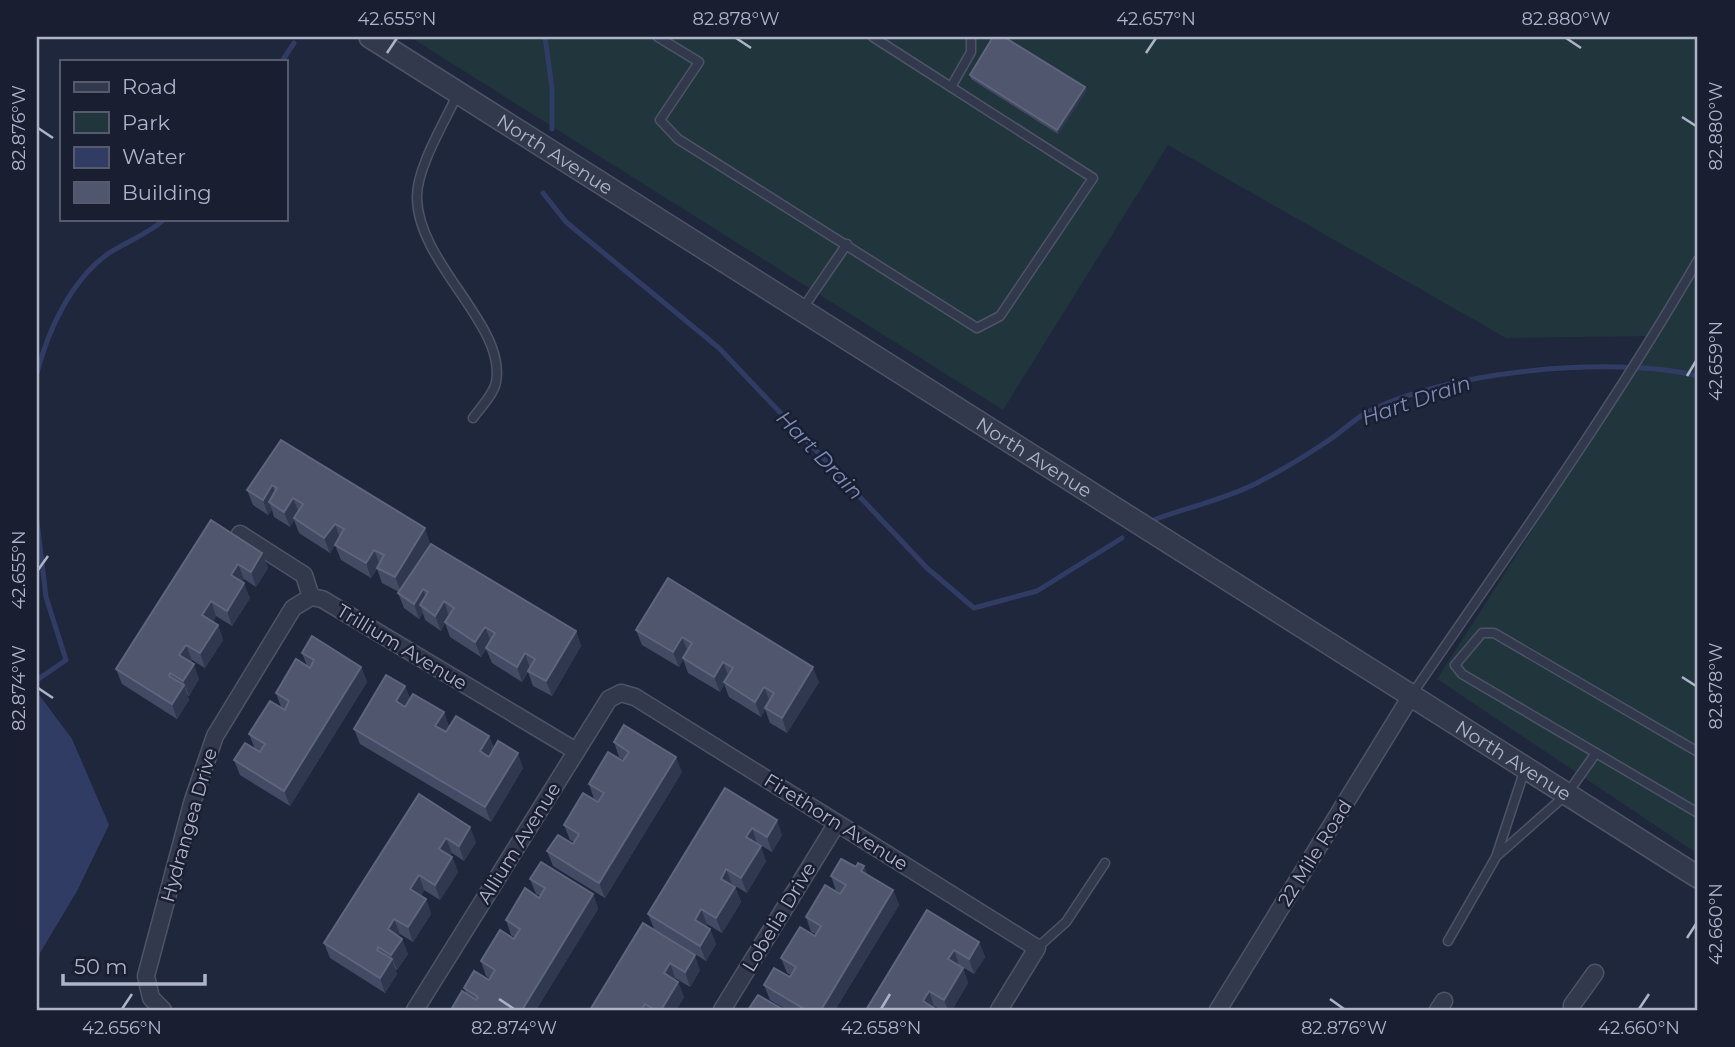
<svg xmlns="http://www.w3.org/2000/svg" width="1735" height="1047" viewBox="0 0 1735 1047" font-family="Montserrat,sans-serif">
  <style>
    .green { fill: #21353d }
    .water { fill: #303c63 }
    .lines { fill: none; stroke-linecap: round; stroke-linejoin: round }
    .stream { stroke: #303c63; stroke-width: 5 }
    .service-casing { stroke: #4e5467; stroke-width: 11 }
    .minor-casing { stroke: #4e5467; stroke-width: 19 }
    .tertiary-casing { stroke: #4e5467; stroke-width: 24 }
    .service { stroke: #33394c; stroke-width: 8 }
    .minor { stroke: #33394c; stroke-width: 16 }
    .tertiary { stroke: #33394c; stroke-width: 21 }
    .wall { fill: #434b64 }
    .shaded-wall { fill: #30384f }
    .building { fill: #4f566e; stroke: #5e657c; stroke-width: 2 }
    .ticks { fill: none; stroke: #aeb4c8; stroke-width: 2.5 }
    .labels { text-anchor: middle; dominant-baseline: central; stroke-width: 5; stroke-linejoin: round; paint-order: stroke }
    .street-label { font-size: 19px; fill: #aeb4c8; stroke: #191f31 }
    .water-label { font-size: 21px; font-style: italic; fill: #7b8bb8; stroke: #191f31 }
    .neatline { fill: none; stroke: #aeb4c8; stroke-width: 2.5 }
    .ticks-label { font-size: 18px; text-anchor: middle; fill: #aeb4c8 }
  </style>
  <rect width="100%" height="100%" fill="#1f273c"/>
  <polygon class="green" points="410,37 1698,37 1698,854 1437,679 1657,336 1506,338 1168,145 1003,410"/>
  <polygon class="water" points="37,692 72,739 109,825 77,891 40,953 37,973"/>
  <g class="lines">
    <g class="stream">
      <polyline points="545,37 552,88 552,129"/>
      <polyline points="282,61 294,43"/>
      <polyline points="543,193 566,222 719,348 927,568 974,608 1037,591 1122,538"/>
      <path d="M37,373C48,330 71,280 109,253C128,241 148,234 165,219"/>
      <path d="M1156,519C1189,507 1226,499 1257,483C1280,471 1304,457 1326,442C1339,434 1351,422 1364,414C1443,371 1612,355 1698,376"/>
      <polyline points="37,521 46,597 66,660 37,680"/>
    </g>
    <g class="service-casing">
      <g id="service">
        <polyline points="658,37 699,62 660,120 678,139 977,328 1000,316 1093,178 873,37"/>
        <polyline points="951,87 971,52 971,37"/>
        <path d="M458,93C446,120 416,168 417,198C418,264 507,326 496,382C494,394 480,408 473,418"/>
        <polyline points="803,308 847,244"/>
        <path d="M1413,693C1510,551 1612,409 1698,260"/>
        <polyline points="1698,752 1494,633 1482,633 1455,665 1462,674 1698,813"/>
        <polyline points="1498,855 1567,794 1596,753"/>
        <polyline points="1448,941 1496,857 1525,769"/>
        <polyline points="1037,948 1066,922 1105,863"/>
      </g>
    </g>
    <g class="minor-casing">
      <g id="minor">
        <polyline points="240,534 304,575 311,597 322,599 576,751"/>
        <polyline points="163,1010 151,998 146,976 193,800 215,736 293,608 311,597"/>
        <polyline points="415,1010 609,699 621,693 635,697 1037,948 999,1010"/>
        <polyline points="722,1010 837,823"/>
        <polyline points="1218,1010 1411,696"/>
        <polyline points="1438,1010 1444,1001"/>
        <polyline points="1572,1010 1572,1005 1595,973"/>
      </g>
    </g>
    <g class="tertiary-casing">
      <g id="tertiary">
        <path id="s1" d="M370,37L1698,877"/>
      </g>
    </g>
    <use href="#service" class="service"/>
    <use href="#minor" class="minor"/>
    <use href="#tertiary" class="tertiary"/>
  </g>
  <g class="wall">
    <polygon points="970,75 1085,87 1086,91 1058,134 971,79"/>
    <polygon points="281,440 430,543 416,567 576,631 581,646 552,696 533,686 528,672 522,682 492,663 486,649 481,657 450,637 445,623 441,631 425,620 423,613 419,619 404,608 398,593 399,592 382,583 377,569 371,578 341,560 335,545 330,553 299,533 294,520 290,527 274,517 272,510 268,515 253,505 247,490"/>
    <polygon points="211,520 262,553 268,568 256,587 244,579 242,582 250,598 232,626 216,616 213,622 218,625 223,640 205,668 192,660 190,662 199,679 189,696 187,695 189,700 177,719 122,684 116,669"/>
    <polygon points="668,578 819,682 787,733 770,723 765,709 761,717 729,697 724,684 720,692 688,673 683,659 679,667 642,645 636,630"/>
    <polygon points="302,653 361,667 367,682 290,806 240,775 234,760 255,749 249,734 281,707 276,693 307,666"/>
    <polygon points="405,686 410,699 444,712 449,727 489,736 494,749 523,768 491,822 360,744 354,729"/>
    <polygon points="614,742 682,772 605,898 553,866 547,851 573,844 574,842 570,840 564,825 599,801 594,799 589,784 624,760 619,757"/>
    <polygon points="725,788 782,835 772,852 757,843 756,844 766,861 747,893 732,884 731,885 735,887 741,902 722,933 707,924 706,926 710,929 716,944 706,961 654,929 648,914"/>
    <polygon points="419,794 476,842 464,861 452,853 450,856 452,857 458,872 440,900 424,890 421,896 426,899 431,914 413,942 400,934 398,936 402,939 408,954 397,970 395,969 397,974 385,993 330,958 324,943"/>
    <polygon points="867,875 893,890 899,905 835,1010 787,1010 770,1000 764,985 790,977 791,975 787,973 781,958 816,934 811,932 806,917 840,893 836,891 831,876"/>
    <polygon points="530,879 593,894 598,909 536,1010 453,1010 452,1008 466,993 464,988 489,980 490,979 486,976 481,961 515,938 511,935 506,920 540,896 536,894"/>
    <polygon points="927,910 979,942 985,957 974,974 959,965 959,966 963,968 968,983 952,1010 942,1010 934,1006 933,1007 866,1010"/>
    <polygon points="643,923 700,970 690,987 675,978 674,979 678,982 684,997 676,1010 590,1010"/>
  </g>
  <g class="shaded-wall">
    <polygon points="1085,87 1086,91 1058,134 1057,130"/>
    <polygon points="272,485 278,500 269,502 272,510 268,515 263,500"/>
    <polygon points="293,498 299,513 290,527 284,512"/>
    <polygon points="335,524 340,539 330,553 324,538"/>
    <polygon points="425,528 430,543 401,592 395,577"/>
    <polygon points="374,550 380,565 371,578 366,563"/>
    <polygon points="262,553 268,568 256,587 251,572"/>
    <polygon points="238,564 244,579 237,590 231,575"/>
    <polygon points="244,583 250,598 232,626 227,611"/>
    <polygon points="423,589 428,604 420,605 423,613 419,619 414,604"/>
    <polygon points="211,601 216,616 208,630 202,615"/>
    <polygon points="444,601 449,616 441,631 435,616"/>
    <polygon points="218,625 223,640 205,668 200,653"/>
    <polygon points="485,627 491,642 481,657 475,642"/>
    <polygon points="576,631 581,646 552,696 546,681"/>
    <polygon points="682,637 688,652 679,667 673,652"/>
    <polygon points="186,645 192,660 185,670 179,655"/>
    <polygon points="525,653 530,668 522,682 517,667"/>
    <polygon points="723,662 729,677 720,692 714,677"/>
    <polygon points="194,664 199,679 189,696 183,681"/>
    <polygon points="361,667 367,682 290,806 284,791"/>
    <polygon points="813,667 819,682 787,733 782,718"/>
    <polygon points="184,685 189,700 177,719 172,704"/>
    <polygon points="405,686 411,701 402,716 396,701"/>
    <polygon points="764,687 770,702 761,717 755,702"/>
    <polygon points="444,712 449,727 441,741 435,726"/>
    <polygon points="489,736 494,751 485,766 480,751"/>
    <polygon points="518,753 523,768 491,822 485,807"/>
    <polygon points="676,757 682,772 605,898 599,883"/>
    <polygon points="777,820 782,835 772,852 767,837"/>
    <polygon points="470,827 476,842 464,861 459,846"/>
    <polygon points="752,828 757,843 751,852 746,837"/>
    <polygon points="446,838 452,853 445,864 439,849"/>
    <polygon points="761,846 766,861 747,893 741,878"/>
    <polygon points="452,857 458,872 440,900 435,885"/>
    <polygon points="864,866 870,881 861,871"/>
    <polygon points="726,869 732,884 726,894 721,879"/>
    <polygon points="419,875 424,890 416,904 410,889"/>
    <polygon points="735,887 741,902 722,933 716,918"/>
    <polygon points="893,890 899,905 835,1010 821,1010"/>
    <polygon points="593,894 598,909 536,1010 522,1010"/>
    <polygon points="426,899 431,914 413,942 408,927"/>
    <polygon points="701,909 707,924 701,935 695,920"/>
    <polygon points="394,919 400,934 393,944 388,929"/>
    <polygon points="710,929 716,944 706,961 700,946"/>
    <polygon points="402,939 408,954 397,970 391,955"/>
    <polygon points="979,942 985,957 974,974 969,959"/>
    <polygon points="954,950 959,965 953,974 948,959"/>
    <polygon points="695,955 700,970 690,987 685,972"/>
    <polygon points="392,959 397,974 385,993 380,978"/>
    <polygon points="670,963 675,978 669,988 664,973"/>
    <polygon points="963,968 968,983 952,1010 948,1010 944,1000"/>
    <polygon points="678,982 684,997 676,1010 661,1010"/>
    <polygon points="929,991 934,1006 932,1010 923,1001"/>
  </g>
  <g class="building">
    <polygon points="993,37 1004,37 1085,87 1057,130 970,75"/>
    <polygon points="281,440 425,528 395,577 377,568 384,555 374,550 366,563 335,545 344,529 335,524 324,538 294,518 303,504 293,498 284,512 269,502 277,488 272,485 263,500 247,490"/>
    <polygon points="211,520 262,553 251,572 238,564 231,575 244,583 227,611 211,601 202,615 218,625 200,653 186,645 179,655 194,664 183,681 170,673 169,676 184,685 172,704 116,669"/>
    <polygon points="431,544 576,631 546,681 528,671 535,659 525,653 517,667 486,648 495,633 485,627 475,642 445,622 454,608 444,601 435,616 420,605 428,592 423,589 414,604 398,593"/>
    <polygon points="668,578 813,667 782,718 765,708 774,693 764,687 755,702 724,682 733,668 723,662 714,677 683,658 692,643 682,637 673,652 636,630"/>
    <polygon points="312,636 361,667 284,791 234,760 245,743 260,752 265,744 249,734 270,701 285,710 289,701 276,693 296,659 310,668 314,660 302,653"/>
    <polygon points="386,675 405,686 396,701 405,707 413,694 444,712 435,726 446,732 456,716 489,736 480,751 489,757 498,741 518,753 485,807 354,729"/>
    <polygon points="624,725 676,757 599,883 547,851 558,835 573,844 579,834 564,825 583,793 598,802 604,793 589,784 608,752 623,761 629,752 614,742"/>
    <polygon points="725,788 777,820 767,837 752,828 746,837 761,846 741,878 726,869 721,879 735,887 716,918 701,909 695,920 710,929 700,946 648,914"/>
    <polygon points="419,794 470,827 459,846 446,838 439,849 452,857 435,885 419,875 410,889 426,899 408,927 394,919 388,929 402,939 391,955 378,947 377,950 392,959 380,978 324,943"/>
    <polygon points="841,859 856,867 858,863 864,866 861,871 893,890 821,1010 806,1010 764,985 774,968 790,977 796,967 781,958 800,927 815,936 821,926 806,917 825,885 840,894 846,885 831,876"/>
    <polygon points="541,862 593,894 522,1010 456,1010 452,1008 462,991 476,1000 478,997 464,988 474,971 489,980 495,970 481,961 500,930 514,939 520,929 506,920 525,888 539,898 545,888 530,879"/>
    <polygon points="927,910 979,942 969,959 954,950 948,959 963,968 944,1000 929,991 923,1001 937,1010 866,1010"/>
    <polygon points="643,923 695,955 685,972 670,963 664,973 678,982 661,1010 655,1010 645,1004 641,1010 590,1010"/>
    <polygon points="758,995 784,1010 748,1010"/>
  </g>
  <path class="ticks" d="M736,38L751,48M1566,38L1581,48M387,53L397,38M1146,53L1156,38M1682,117L1696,126M38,128L53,138M1687,376L1696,361M38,570L48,556M1682,677L1696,686M38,688L53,698M1687,938L1696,924M499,999L514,1009M1330,999L1344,1009M122,1009L132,994M881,1009L890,994M1639,1009L1649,994"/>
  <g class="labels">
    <g class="street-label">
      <text stroke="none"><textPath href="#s1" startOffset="219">North Avenue</textPath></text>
      <text stroke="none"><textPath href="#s1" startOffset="786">North Avenue</textPath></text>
      <text transform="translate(402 647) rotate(31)">Trillium Avenue</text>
      <text stroke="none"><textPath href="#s1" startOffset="1353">North Avenue</textPath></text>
      <text transform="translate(836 822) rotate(32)">Firethorn Avenue</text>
      <text transform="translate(189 825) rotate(-74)">Hydrangea Drive</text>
      <text transform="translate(519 843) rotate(-58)">Allium Avenue</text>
      <text transform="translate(1315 853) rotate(-58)">22 Mile Road</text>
      <text transform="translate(779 917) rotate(-59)">Lobelia Drive</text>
    </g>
    <g class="water-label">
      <text transform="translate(1416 400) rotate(-19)">Hart Drain</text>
      <text transform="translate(820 455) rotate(46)">Hart Drain</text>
    </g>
  </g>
  <rect width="1735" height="1047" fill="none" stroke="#191f31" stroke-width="77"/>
  <rect x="60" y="60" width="228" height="161" fill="#191f31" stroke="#555b6d" stroke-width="2"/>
  <rect x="74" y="82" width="35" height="10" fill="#33394c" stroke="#555b6d" stroke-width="2"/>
  <text x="122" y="94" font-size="21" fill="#aeb4c8">Road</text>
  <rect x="74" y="112" width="35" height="21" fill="#21353d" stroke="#555b6d" stroke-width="2"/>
  <text x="122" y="130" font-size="21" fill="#aeb4c8">Park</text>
  <rect x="74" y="147" width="35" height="21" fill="#303c63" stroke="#555b6d" stroke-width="2"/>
  <text x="122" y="164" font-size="21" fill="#aeb4c8">Water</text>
  <rect x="74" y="182" width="35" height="21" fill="#4f566e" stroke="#555b6d" stroke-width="2"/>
  <text x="122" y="200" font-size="21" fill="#aeb4c8">Building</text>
  <path d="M63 974v10h142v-10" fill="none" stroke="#aeb4c8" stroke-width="3.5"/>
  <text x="74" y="974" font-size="21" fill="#aeb4c8" stroke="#191f31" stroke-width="5" paint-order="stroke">50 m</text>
  <rect x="38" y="38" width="1658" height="971" class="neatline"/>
  <g class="ticks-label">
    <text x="397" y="25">42.655°N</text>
    <text x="736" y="25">82.878°W</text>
    <text x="1156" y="25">42.657°N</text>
    <text x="1566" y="25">82.880°W</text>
    <text transform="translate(1716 126) rotate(-90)" y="6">82.880°W</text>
    <text transform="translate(19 128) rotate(-90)" y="6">82.876°W</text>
    <text transform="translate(1716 361) rotate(-90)" y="6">42.659°N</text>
    <text transform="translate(19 570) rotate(-90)" y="6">42.655°N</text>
    <text transform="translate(1716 686) rotate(-90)" y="6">82.878°W</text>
    <text transform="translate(19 688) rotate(-90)" y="6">82.874°W</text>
    <text transform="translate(1716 924) rotate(-90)" y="6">42.660°N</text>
    <text x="122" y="1034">42.656°N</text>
    <text x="514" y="1034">82.874°W</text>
    <text x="881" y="1034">42.658°N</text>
    <text x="1344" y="1034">82.876°W</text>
    <text x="1639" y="1034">42.660°N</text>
  </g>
</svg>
